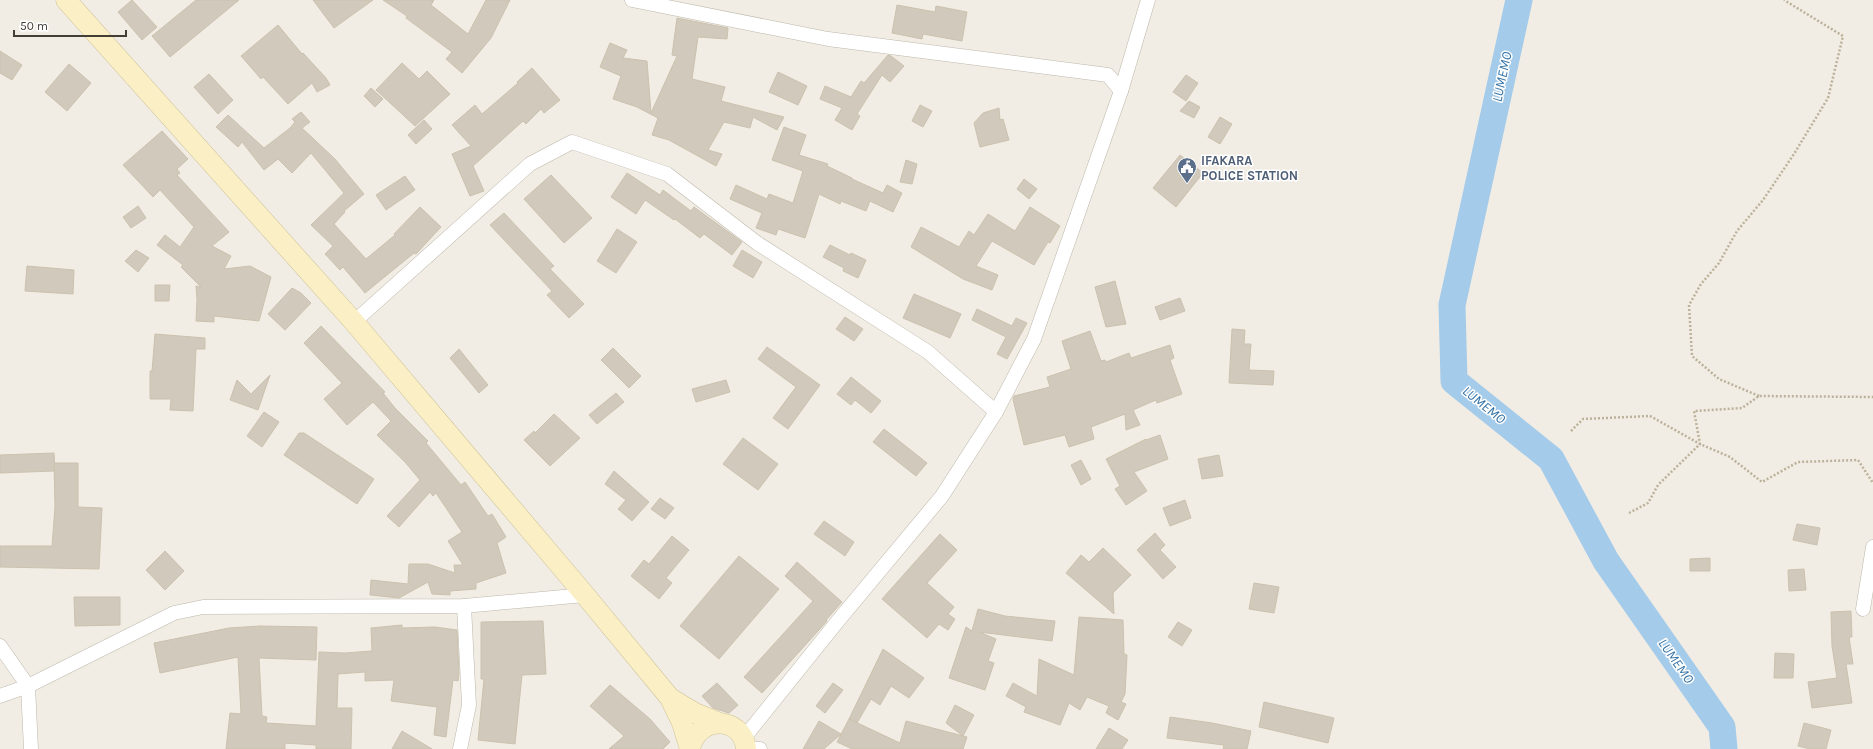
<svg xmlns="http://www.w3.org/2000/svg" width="1873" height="749" viewBox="0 0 1873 749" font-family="Karla,sans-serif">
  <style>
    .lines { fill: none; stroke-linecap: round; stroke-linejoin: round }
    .river { stroke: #a4cbea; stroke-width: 27 }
    .building { fill: #d1c9bb; stroke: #ccc1ae }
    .street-casing { stroke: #beb8ab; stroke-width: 15 }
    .secondary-casing { stroke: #cec197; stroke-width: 21 }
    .path { stroke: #bcb19a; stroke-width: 2.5; stroke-dasharray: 2 2; stroke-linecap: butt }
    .street { stroke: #fff; stroke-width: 14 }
    .secondary { stroke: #faefc5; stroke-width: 20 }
    .labels { text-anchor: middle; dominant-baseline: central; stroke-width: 3; stroke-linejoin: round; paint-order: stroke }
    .service-label { font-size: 13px; font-weight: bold; fill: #4e5e75; stroke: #fff; text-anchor: start }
    .water-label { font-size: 14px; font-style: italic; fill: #3673a6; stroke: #fff }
  </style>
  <rect width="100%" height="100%" fill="#f1ede4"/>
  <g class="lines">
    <polyline class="river" points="1519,0 1452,305 1454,381 1551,459 1606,561 1722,727 1724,749"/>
  </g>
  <g class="building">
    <polygon points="132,0 157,27 142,40 118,12"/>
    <polygon points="196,0 239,0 170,57 152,36"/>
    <polygon points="313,0 373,0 334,28"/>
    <polygon points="383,0 434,0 431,5 468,34 486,0 510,0 491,38 462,73 446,59 452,52 406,18 407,16"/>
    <polygon points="897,5 935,12 936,6 967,12 962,41 923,34 922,39 892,33"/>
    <polygon points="677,18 728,28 727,39 698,37 692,79 725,87 721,101 784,117 777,130 753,117 750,128 724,122 708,150 722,154 716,166 669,140 652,135 658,118 637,107 613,99 621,76 600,67 610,43 627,50 623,58 647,61 651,113 677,56 672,55"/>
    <polygon points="278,25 302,54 303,53 326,78 330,85 317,92 312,83 288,104 263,77 261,79 241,56"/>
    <polygon points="0,51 22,65 12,80 0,73"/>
    <polygon points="888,55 891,56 904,66 890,82 882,75 857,114 860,116 852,130 835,120 842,108 820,99 825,86 851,97 861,81 864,83"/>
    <polygon points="402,63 419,79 427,71 450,94 415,126 376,90"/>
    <polygon points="69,64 91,83 67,111 45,92"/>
    <polygon points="532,68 560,100 544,113 541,109 526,124 523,121 473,166 484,191 470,196 452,154 471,146 452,125 475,105 482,114 518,83 517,82"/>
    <polygon points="778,72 807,86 798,105 769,92"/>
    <polygon points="209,74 233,100 218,114 194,87"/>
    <polygon points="1186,75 1198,83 1186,101 1173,92"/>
    <polygon points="371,88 383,99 375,107 364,96"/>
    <polygon points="1189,101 1200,107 1194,118 1180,111"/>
    <polygon points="920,105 932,111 923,127 912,121"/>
    <polygon points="999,108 1000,120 1003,119 1009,140 980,147 974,123 983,113"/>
    <polygon points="301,112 310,122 302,128 335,159 364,194 344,211 345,212 334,224 366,259 395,235 394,234 420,207 441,227 416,254 414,253 365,293 343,267 340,270 325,254 333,246 311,225 344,193 311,153 292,173 278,159 264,170 242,142 238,147 216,127 228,115 264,148 290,128 295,122 292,119"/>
    <polygon points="1220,117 1232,124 1220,144 1208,137"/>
    <polygon points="424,120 432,129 416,144 408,135"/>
    <polygon points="784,127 806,135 799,155 828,164 827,166 852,178 852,179 883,193 887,185 902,193 893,212 870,201 866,211 841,201 840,204 819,194 805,238 778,229 776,235 756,228 762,213 730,199 736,185 767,199 769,194 793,203 803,171 772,160"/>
    <polygon points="162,131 188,159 177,169 180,173 177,175 229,232 212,246 231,256 224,269 250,266 271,277 259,321 214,316 214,322 196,321 197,299 196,286 201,287 181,267 183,265 157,245 165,235 180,247 194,227 160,190 153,197 123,165"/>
    <polygon points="1180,155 1203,173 1176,207 1153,188"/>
    <polygon points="906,160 917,164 912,184 900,182"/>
    <polygon points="627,173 660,195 663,190 691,211 694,207 742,242 732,255 704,234 700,238 675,219 674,220 645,200 636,214 611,197"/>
    <polygon points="551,175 592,218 564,243 524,199"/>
    <polygon points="405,176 415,190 386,210 376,195"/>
    <polygon points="1024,179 1037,189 1029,199 1017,189"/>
    <polygon points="138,206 146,218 131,228 123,217"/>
    <polygon points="1030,207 1060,226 1050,243 1048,242 1034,265 992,241 976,266 998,275 992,290 963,279 911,247 921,227 959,247 969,231 974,235 988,214 1015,231"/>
    <polygon points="504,213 554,266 550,269 584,304 569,318 547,295 552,291 490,225"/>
    <polygon points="617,229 637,242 616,273 597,261"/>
    <polygon points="830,245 850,255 851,253 866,260 858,278 843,271 844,268 823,257"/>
    <polygon points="136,250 149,258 138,272 125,261"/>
    <polygon points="742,250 762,262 753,278 733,266"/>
    <polygon points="27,266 74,270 73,294 25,291"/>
    <polygon points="1115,281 1126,324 1106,327 1095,287"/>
    <polygon points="155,285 170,285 169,301 155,301"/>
    <polygon points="292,288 301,293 311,303 285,330 268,314"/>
    <polygon points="914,294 961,314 950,338 903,318"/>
    <polygon points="1180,298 1185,311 1160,320 1155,307"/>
    <polygon points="977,309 1012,326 1016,318 1027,323 1007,359 997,354 1006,337 972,320"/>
    <polygon points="845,317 863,329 854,341 836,329"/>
    <polygon points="321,326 385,392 383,393 395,408 428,441 426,443 461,485 465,482 488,516 492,514 506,537 497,543 506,573 476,583 476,589 450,591 450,595 432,594 428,582 399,598 370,595 371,580 408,584 409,564 428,564 455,573 454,565 463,565 448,541 462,532 436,493 433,496 430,492 399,527 387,516 420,480 405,462 377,435 391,421 373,402 347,425 324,399 342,383 304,343"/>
    <polygon points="1232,329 1245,330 1244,344 1251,344 1249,370 1274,371 1273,385 1229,383"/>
    <polygon points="1090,331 1101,361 1105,360 1106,362 1129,353 1131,358 1170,345 1174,358 1170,360 1182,394 1157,403 1156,400 1133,410 1140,425 1126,430 1125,414 1091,427 1094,439 1069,447 1065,435 1024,445 1013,399 1014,396 1050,387 1047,377 1071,369 1062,341"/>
    <polygon points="155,334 205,338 205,349 196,349 193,411 170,410 171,399 150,399 150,371 152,371"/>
    <polygon points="767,347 820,385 788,429 773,418 796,387 758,359"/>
    <polygon points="613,348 641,376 629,388 601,360"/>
    <polygon points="459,349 488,385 479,393 450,358"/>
    <polygon points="270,375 258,410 230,400 237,380 251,394"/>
    <polygon points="851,377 881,401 871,413 855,400 851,405 837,394"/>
    <polygon points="726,380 730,392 696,402 692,389"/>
    <polygon points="616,393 624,402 597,424 589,415"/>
    <polygon points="264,412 279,422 262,447 247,436"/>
    <polygon points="554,414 580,438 550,466 524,440 534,431 535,433"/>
    <polygon points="884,429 927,463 916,476 873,442"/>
    <polygon points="299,433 304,433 374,479 357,504 284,455"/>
    <polygon points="1160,435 1168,459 1134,472 1147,491 1126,505 1115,489 1120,486 1106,459 1146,439 1146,440"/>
    <polygon points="743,438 778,464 758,490 723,464"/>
    <polygon points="54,453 55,471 0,473 0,455"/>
    <polygon points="1219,455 1223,476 1202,479 1198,459"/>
    <polygon points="1081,460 1091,479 1081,485 1071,465"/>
    <polygon points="54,463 78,463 78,507 102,508 99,569 0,567 0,546 52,546 55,507"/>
    <polygon points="614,471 649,502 632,521 618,509 626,500 605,484"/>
    <polygon points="660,498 674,508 665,519 651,509"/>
    <polygon points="1185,500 1191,518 1170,526 1163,508"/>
    <polygon points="824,521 854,542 845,556 814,534"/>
    <polygon points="1797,524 1820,528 1817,545 1793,540"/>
    <polygon points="1155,533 1165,545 1160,550 1176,567 1163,579 1137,550"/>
    <polygon points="940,534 957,550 927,583 954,607 948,614 955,619 948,630 939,624 927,638 882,599"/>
    <polygon points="672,536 689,550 666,578 672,583 659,599 631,576 644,560 649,564"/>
    <polygon points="1103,548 1131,575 1113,593 1114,614 1066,573 1081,555 1089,562"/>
    <polygon points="165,551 184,571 165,590 146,570"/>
    <polygon points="739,556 779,589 719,659 680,626"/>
    <polygon points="1710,558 1710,571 1690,571 1690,559"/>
    <polygon points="797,562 842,602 826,620 827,621 762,693 744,677 813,601 785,576"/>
    <polygon points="1804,569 1806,590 1789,591 1788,570"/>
    <polygon points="1254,583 1279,587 1274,613 1249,609"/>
    <polygon points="74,597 120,597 120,625 75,626"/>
    <polygon points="978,609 1005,616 1055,621 1052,641 979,632 996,639 988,661 994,663 985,690 949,678 966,627 972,631"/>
    <polygon points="1851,611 1852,637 1849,637 1853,664 1846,664 1852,703 1812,708 1808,682 1837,678 1832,646 1831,612"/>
    <polygon points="1079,617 1123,620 1124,654 1127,655 1125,694 1121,702 1126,704 1118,720 1106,713 1109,706 1087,697 1080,710 1069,703 1060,725 1024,712 1026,707 1006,696 1013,683 1037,696 1039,659 1074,675"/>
    <polygon points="543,621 546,674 522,675 515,744 478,740 484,679 481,679 481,622"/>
    <polygon points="1178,622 1192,630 1182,646 1168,637"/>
    <polygon points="402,625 402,628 435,627 457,630 459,674 458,681 453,680 446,737 434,735 437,707 391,701 394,680 365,681 365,672 338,674 337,708 352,708 351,749 316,749 316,745 285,743 285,749 226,749 230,713 241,714 238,657 160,673 154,643 229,628 260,626 317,627 316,660 259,658 262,716 267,717 266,723 316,726 319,652 345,653 372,651 371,628"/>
    <polygon points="883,649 924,678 909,698 891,686 880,705 871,699 857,723 849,719"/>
    <polygon points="1775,653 1794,654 1793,678 1774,678"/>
    <polygon points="717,683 738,705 729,713 713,708 702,696"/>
    <polygon points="833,683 843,690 825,713 816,706"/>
    <polygon points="610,685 650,719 670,742 663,749 609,749 624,736 590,706"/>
    <polygon points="1264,702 1334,718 1328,743 1259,727"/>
    <polygon points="955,705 974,715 963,736 946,723"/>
    <polygon points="1170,717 1212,723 1251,731 1247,749 1223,749 1224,745 1167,738"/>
    <polygon points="849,719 900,743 906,721 967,737 963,749 852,749 837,742"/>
    <polygon points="819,721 841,734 824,749 803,749"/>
    <polygon points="1804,723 1831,730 1826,749 1810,749 1798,746"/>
    <polygon points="1109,728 1128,740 1122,749 1096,749"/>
    <polygon points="402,731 432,749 392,749"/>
  </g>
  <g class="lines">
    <g class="street-casing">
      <g id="street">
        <polyline points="632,0 828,39 1108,75 1121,91 1034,339 996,412 942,496 837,622 743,739"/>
        <polyline points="1121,91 1148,0"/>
        <polyline points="354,322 530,164 572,142 667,174 757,243 928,352 996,412"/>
        <polyline points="1863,609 1873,547"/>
        <polyline points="0,646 28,686 31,749"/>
        <polyline points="0,696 28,686 174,613 203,607 464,606 585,595"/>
        <polyline points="460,749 469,705 464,606"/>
        <polyline points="754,749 760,749"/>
      </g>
    </g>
    <g class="secondary-casing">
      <g id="secondary">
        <polyline points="66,0 354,322 585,595 670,698 682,723 690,749"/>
        <polyline points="670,698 695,713 720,723"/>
        <path d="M690,749C697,715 743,715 746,749"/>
      </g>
    </g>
    <g class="path">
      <polyline points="1759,396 1719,379 1692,356 1689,305 1701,284 1719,263 1737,231 1763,200 1794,154 1828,98 1843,36 1784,0"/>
      <polyline points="1571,431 1583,419 1650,416 1700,444 1730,457 1762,482 1798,462 1858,460 1873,483"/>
      <polyline points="1629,513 1648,503 1658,485 1700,444 1694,411 1742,408 1759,396 1873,397"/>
    </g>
    <use href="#street" class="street"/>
    <use href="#secondary" class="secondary"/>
  </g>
  <defs>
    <g id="civic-pin" transform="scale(1)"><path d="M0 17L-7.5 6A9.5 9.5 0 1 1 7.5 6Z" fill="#5c6f8a" stroke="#fff"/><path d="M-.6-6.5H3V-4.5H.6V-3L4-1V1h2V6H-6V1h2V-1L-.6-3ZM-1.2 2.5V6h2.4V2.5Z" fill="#fff"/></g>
  </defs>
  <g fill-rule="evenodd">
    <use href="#civic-pin" x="1187" y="167"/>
  </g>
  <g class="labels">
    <g class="service-label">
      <text x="1201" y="160">IFAKARA<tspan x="1201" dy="15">POLICE STATION</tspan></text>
    </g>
    <g class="water-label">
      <text transform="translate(1502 77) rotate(-78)">LUMEMO</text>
      <text transform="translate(1484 405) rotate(39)">LUMEMO</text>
      <text transform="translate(1676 661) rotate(55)">LUMEMO</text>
    </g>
  </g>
  <path d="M14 30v6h112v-6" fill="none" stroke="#423d35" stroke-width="2"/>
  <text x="20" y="30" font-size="12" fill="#423d35" stroke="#ffffff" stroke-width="3" paint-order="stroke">50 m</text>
</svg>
